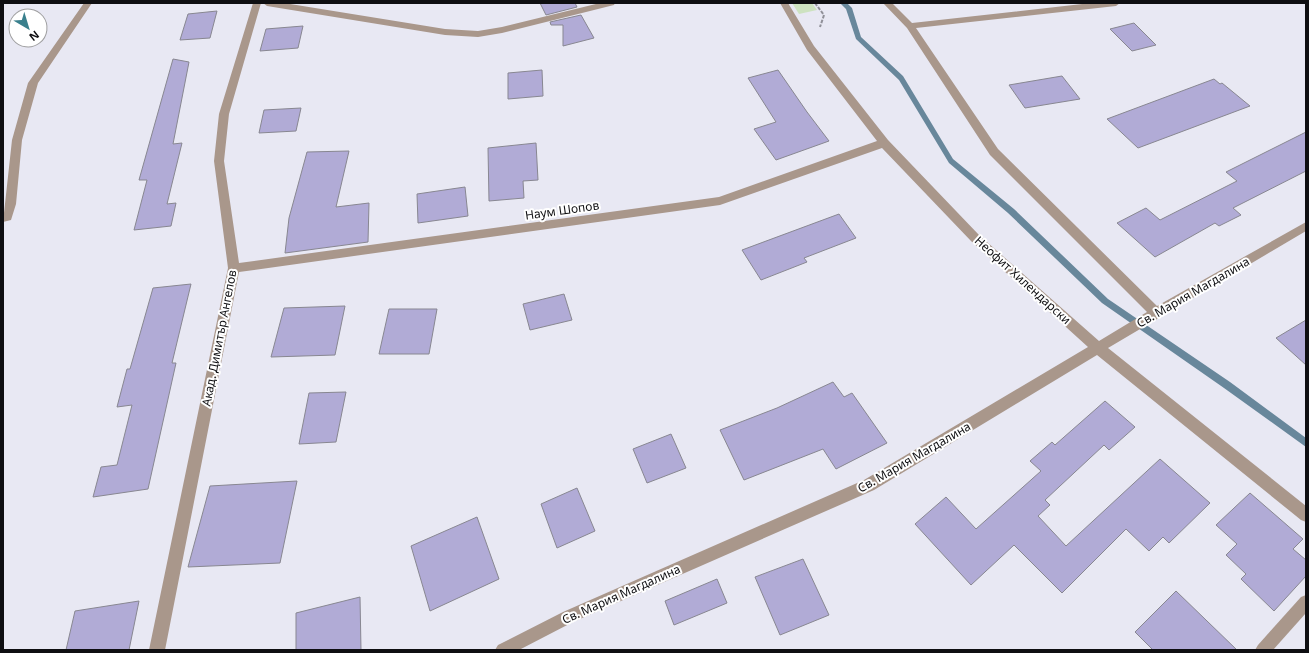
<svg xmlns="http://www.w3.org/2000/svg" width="1309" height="653" viewBox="0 0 1309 653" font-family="'Noto Sans',sans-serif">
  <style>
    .green { fill: #cde2c0 }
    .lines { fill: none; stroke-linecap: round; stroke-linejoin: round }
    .stream { fill: #68879b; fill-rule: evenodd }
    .building { fill: #b1abd6; stroke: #888791 }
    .path { stroke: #909098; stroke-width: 2; stroke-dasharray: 3.5 1.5; stroke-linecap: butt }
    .street { fill: #a9978b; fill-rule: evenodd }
    .labels { text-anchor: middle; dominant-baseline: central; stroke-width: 4; stroke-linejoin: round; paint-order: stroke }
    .street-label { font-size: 12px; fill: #0e0e11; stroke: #fff }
  </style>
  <rect width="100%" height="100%" fill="#e8e8f3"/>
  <polygon class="green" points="792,3 812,3 817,10 799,14"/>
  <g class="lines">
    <polygon class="stream" points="840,3 847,3 852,8 861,37 903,76 953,159 1014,209 1108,299 1230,382 1306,438 1306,447 1224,388 1102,303 1008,213 949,163 899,80 856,39 846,9"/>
  </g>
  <g class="building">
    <polygon points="540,3 575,3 577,7 546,15"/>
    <polygon points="217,11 210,38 180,40 188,14"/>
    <polygon points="581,15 594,38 563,46 563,25 551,25 550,22"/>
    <polygon points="1134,23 1156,45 1132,51 1110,29"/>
    <polygon points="303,26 298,48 260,51 266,29"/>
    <polygon points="173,59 189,62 173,144 182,143 167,204 176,203 171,226 134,230 147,180 139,180"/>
    <polygon points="542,70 543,96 508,99 508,73"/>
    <polygon points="778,70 807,112 829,141 776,160 754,129 776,122 748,78"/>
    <polygon points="1062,76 1080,99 1025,108 1009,85"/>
    <polygon points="1214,79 1220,84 1222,83 1250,106 1138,148 1107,119"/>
    <polygon points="301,108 296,131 259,133 264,110"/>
    <polygon points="1306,132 1306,171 1233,208 1241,215 1219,226 1215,223 1155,257 1117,223 1146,208 1160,220 1237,181 1226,172"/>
    <polygon points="536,143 538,180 523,181 524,198 489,201 488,148"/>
    <polygon points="349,151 336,207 369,203 368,242 285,253 289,218 307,152"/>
    <polygon points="465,187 468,216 418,223 417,194"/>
    <polygon points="839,214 856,238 804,258 807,262 761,280 742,250"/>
    <polygon points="191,284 172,363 176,363 148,489 93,497 101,467 117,465 132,405 117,407 127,369 130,369 153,288"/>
    <polygon points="564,294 572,320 530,330 523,304"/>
    <polygon points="345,306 335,355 271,357 284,308"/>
    <polygon points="389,309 437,309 429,354 379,354"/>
    <polygon points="1306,320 1306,365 1276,338"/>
    <polygon points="833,382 844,397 852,393 887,443 836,469 823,449 744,480 720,430 777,408"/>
    <polygon points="346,392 336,442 299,444 309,393"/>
    <polygon points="1105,401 1135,427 1109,450 1104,445 1045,500 1050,505 1038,516 1066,546 1160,459 1210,503 1169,543 1163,537 1149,551 1126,529 1062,593 1014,545 971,585 915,524 946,497 976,529 1041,471 1030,461 1052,442 1055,445"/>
    <polygon points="671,434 686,468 647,483 633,449"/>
    <polygon points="297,481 280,563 188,567 210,486"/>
    <polygon points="577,488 595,531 557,548 541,504"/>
    <polygon points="1250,493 1303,539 1293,549 1306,560 1306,576 1274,611 1241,579 1246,574 1226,555 1237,544 1216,525"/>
    <polygon points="477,517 499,579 430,611 411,546"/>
    <polygon points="803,559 829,615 780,635 755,577"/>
    <polygon points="717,579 727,603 674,625 665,601"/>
    <polygon points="1176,591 1237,650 1153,650 1135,632"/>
    <polygon points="360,597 361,650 296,650 296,613"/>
    <polygon points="139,601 129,650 66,650 75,611"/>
  </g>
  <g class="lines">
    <polyline class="path" points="815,3 824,15 820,27"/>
    <g class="street">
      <polygon points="84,3 92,3 38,83 22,140 16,204 11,220 3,222 12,140 28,83"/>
      <polygon points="253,3 261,3 229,114 224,161 239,263 719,197 877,141 807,50 780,3 788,3 814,46 888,140 979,235 1099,341 1147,312 990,155 907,28 883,3 892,3 912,23 1091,3 1120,3 1116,6 916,28 998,149 1157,306 1306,222 1306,231 1108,348 1306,506 1306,522 1301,520 1097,355 874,490 573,622 519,650 495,650 498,645 563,612 864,480 1088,347 971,241 882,148 720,205 239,272 165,650 149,650 228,268 214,161 219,114"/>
      <polygon points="263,3 284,3 445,29 478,31 502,27 600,3 615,3 614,5 502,33 478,37 445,35 267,6"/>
      <polygon points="1306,595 1306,613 1273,650 1255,650 1258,645 1301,597"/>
    </g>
  </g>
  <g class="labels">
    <g class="street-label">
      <text transform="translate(562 210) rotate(-8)">Наум Шопов</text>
      <text transform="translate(1023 280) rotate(42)">Неофит Хилендарски</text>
      <text transform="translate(1193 292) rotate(-30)">Св. Мария Магдалина</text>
      <text transform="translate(219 338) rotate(-79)">Акад. Димитър Ангелов</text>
      <text transform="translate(914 457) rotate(-30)">Св. Мария Магдалина</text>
      <text transform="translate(621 594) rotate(-24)">Св. Мария Магдалина</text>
    </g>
  </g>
  <rect width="1309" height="653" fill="none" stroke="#0e0e11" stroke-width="8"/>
  <g transform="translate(28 28) rotate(142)"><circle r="19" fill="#ffffff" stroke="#9f9fa0"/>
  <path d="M0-3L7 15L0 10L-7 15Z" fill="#3a808d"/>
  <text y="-6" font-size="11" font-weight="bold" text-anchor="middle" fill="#0e0e11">N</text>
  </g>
</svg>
